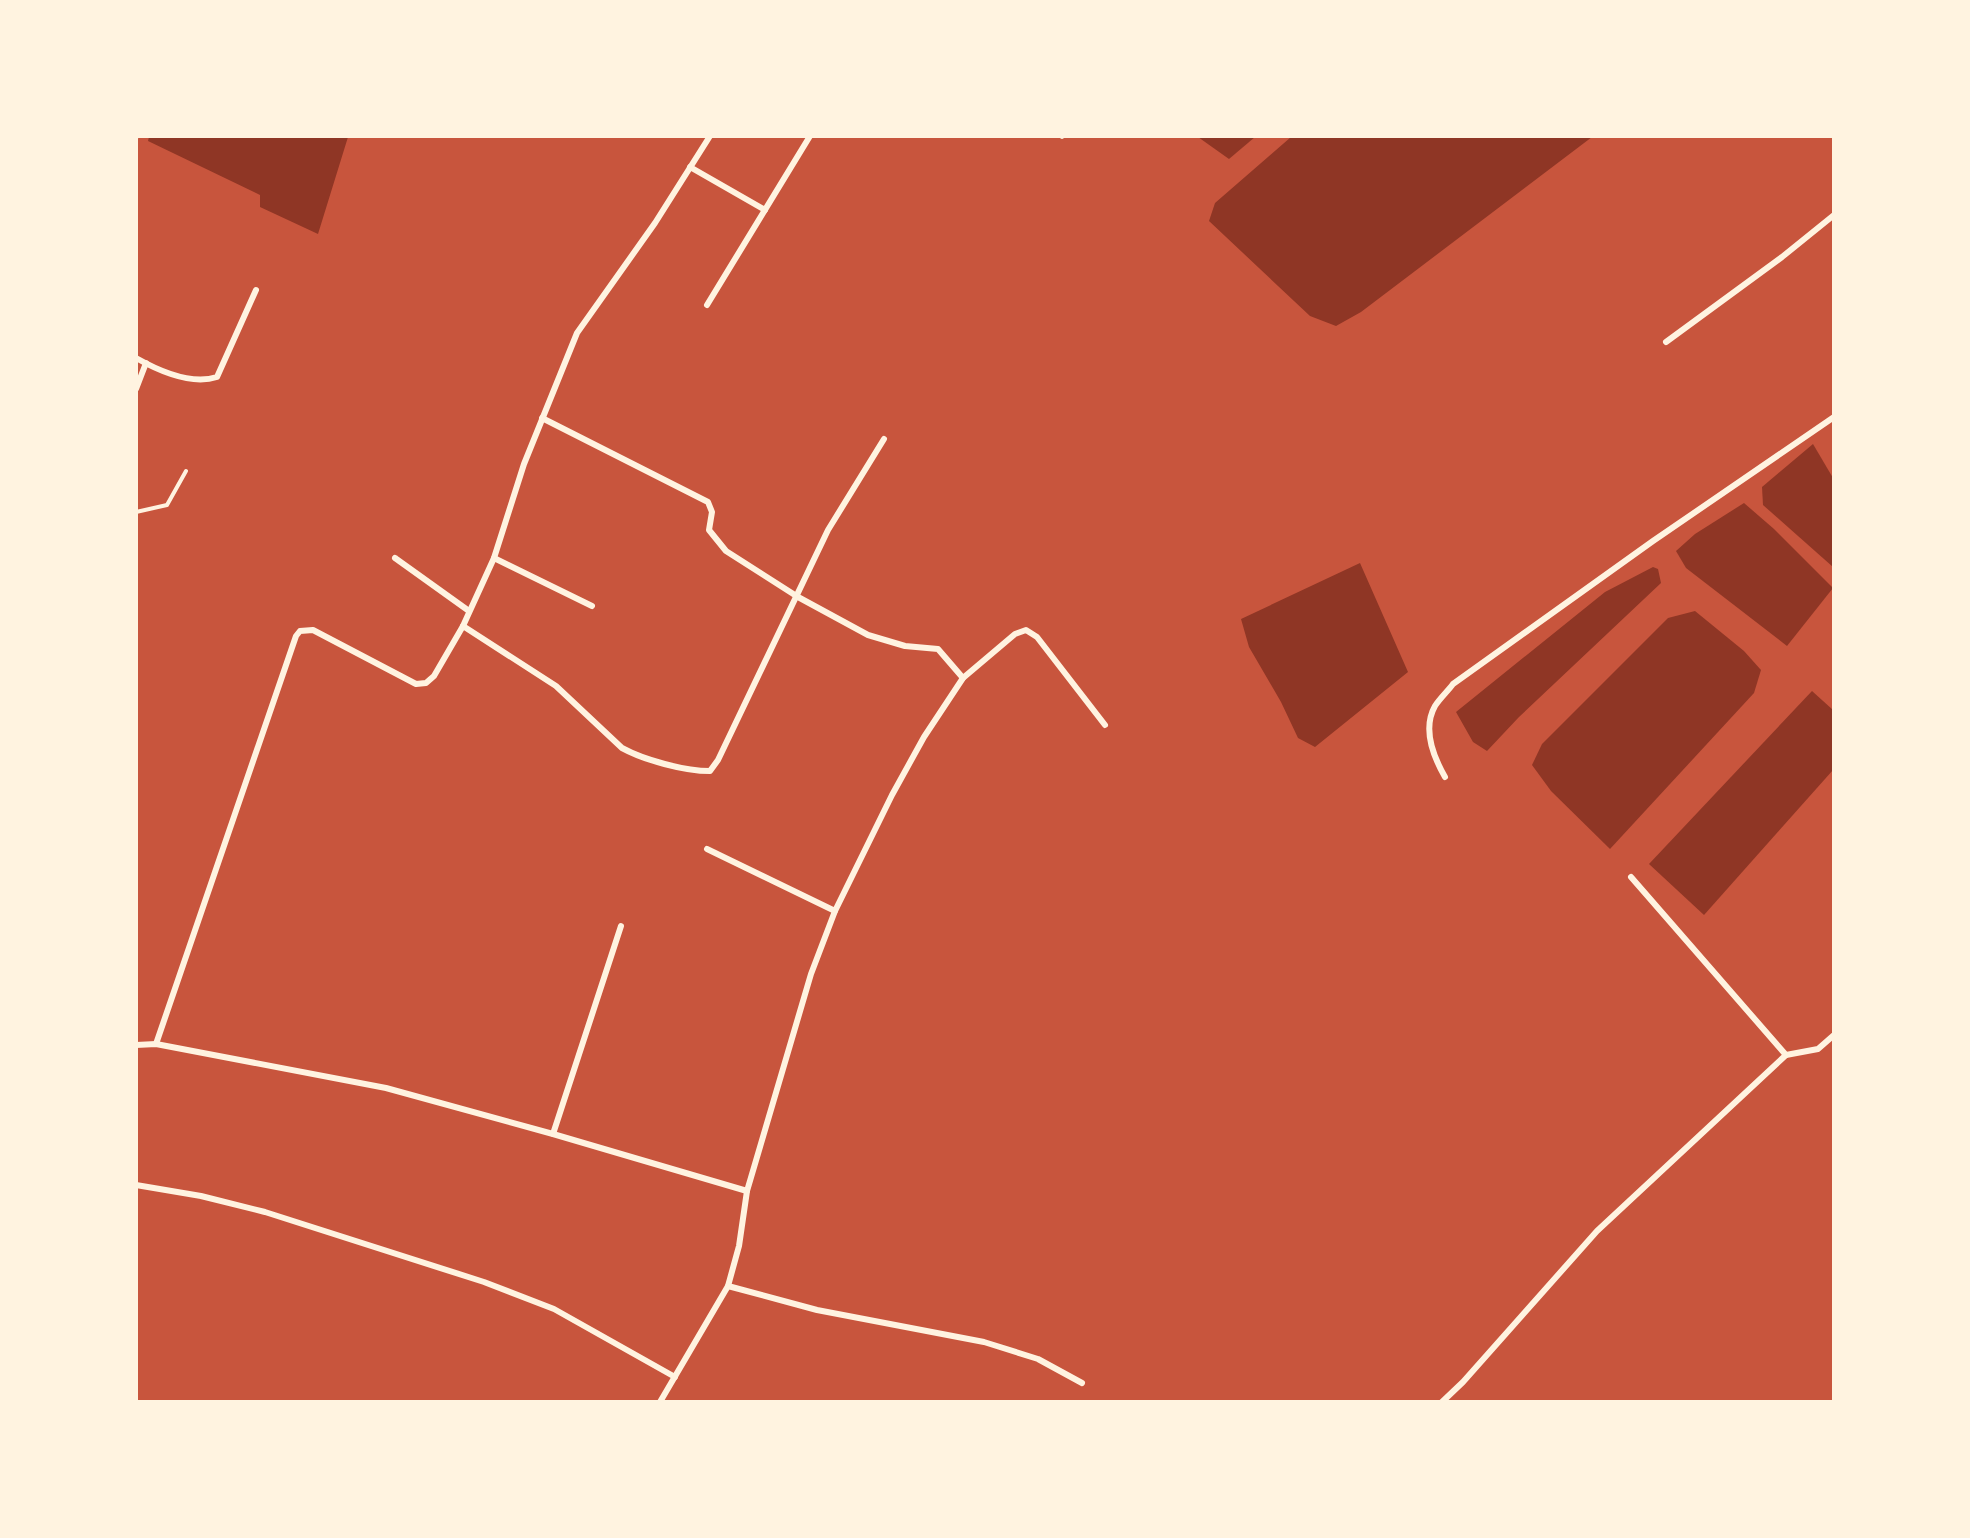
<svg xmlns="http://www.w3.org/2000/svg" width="1970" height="1538" viewBox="0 0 1970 1538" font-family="Karla,sans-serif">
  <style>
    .water { fill: #8f3625 }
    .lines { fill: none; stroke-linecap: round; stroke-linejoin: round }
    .path { stroke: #fff3e0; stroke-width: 4 }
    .minor { stroke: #fff3e0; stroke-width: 6 }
  </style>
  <rect width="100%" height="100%" fill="#c8553d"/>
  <g class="water">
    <polygon points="149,137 149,136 348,137 318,234 260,207 260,195 148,141"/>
    <polygon points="1198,137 1255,137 1229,159"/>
    <polygon points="1291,137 1291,136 1592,137 1361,312 1336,326 1310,316 1209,221 1215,203"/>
    <polygon points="1813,444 1833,478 1833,567 1763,505 1762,487"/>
    <polygon points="1744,503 1774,529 1833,588 1787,646 1686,568 1676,551 1695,534"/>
    <polygon points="1360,563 1408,672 1315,747 1298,738 1281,702 1249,647 1241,619"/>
    <polygon points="1653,567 1658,569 1661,583 1519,717 1487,751 1473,742 1456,712 1605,592"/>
    <polygon points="1695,611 1744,651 1761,670 1754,693 1610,849 1551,791 1532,765 1542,744 1668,618"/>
    <polygon points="1812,691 1833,710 1833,770 1704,915 1649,864"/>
  </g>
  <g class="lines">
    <g class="path">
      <polyline points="1062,137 1062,136"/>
      <polyline points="136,138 137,136"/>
      <polyline points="136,512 167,505 186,471"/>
    </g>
    <g class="minor">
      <polyline points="690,167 765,210"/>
      <polyline points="707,305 810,136"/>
      <polyline points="1666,342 1782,257 1834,215"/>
      <path d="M136,358C159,371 192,385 217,377L256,290"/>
      <polyline points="136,389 146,363"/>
      <polyline points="542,418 708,502 712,512 709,530 726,551 798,597 868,635 905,646 938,649 963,678"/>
      <polyline points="395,558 469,611"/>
      <polyline points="494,558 592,606"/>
      <path d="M463,626L556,686L622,748C644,760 684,771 710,771L718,760L828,530L884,439"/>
      <path d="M1445,777C1433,756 1422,729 1435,706C1440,698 1448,691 1453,684L1653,541L1834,417"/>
      <polyline points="707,849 835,911"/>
      <polyline points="1631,877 1786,1055 1818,1049 1834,1035"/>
      <polyline points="156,1044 296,636 300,631 313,630 416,684 426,683 434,676 463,626 494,558 524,464 577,333 655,223 710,136"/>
      <polyline points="136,1045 156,1044 386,1088 553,1134 747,1191"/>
      <polyline points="553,1134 621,926"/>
      <polyline points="136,1185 201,1196 265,1212 484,1282 554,1309 675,1377"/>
      <polyline points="728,1286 817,1310 984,1342 1038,1359 1082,1383"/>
      <polyline points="660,1402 728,1286 739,1246 747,1191 811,974 835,911 892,795 924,737 963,678 1015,634 1026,630 1037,637 1105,725"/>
      <polyline points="1442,1402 1463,1382 1597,1231 1786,1055"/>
    </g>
  </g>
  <rect width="1970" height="1538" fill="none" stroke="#fff3e0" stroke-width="276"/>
</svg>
